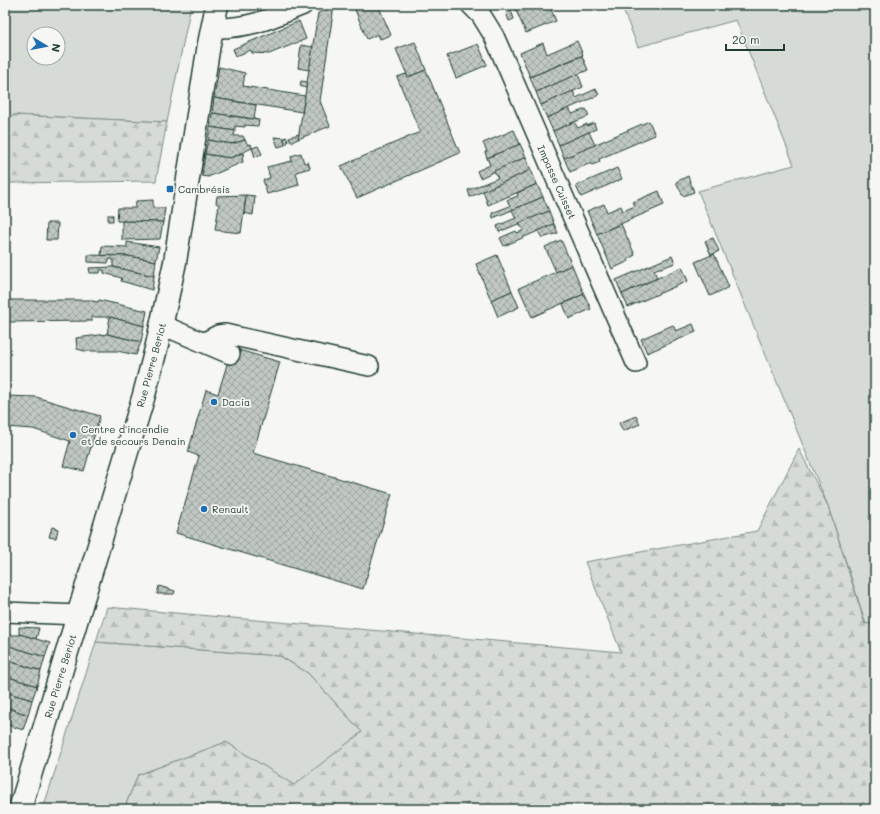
<svg xmlns="http://www.w3.org/2000/svg" width="880" height="814" viewBox="0 0 880 814" font-family="Mali,sans-serif">
  <style>
    .grass { fill: #d6dbd6; stroke: #7a8c85; fill-rule: evenodd }
    .forest { fill: url(#forest-firs); stroke: #7a8c85 }
    .building { fill: url(#building-cross-hatch); stroke: #1f3d34 }
    .lines { fill: none; stroke-linecap: round; stroke-linejoin: round }
    .minor-casing { stroke: #1f3d34; stroke-width: 22 }
    .major-casing { stroke: #1f3d34; stroke-width: 25 }
    .minor { stroke: #f6f6f2; stroke-width: 19 }
    .major { stroke: #f6f6f2; stroke-width: 22 }
    .poi-dot { fill: #1f6fb2; stroke: #f6f6f2; stroke-width: 1.5 }
    .labels { text-anchor: middle; dominant-baseline: central; stroke-width: 3.5; stroke-linejoin: round; paint-order: stroke }
    .street-label { font-size: 10px; fill: #1f3d34; stroke: #f6f6f2 }
    .poi-label { font-size: 10px; fill: #1f3d34; stroke: #f6f6f2; text-anchor: start }
  </style>
  <defs>
    <pattern id="forest-firs" width="22" height="20" patternUnits="userSpaceOnUse"><rect width="22" height="20" fill="#d6dbd6"/><path d="M5 1l3.5 6h-7zM16 11l3.5 6h-7z" fill="#b7bdb8"/></pattern>
    <pattern id="building-cross-hatch" width="8" height="8" patternUnits="userSpaceOnUse"><rect width="8" height="8" fill="#c1c8c3"/><path d="M0 0l8 8M0 8l8-8" fill="none" stroke="#9ca49f"/></pattern>
  </defs>
  <rect width="100%" height="100%" fill="#f6f6f2"/>
  <filter id="ink" filterUnits="userSpaceOnUse"><feTurbulence type="fractalNoise" baseFrequency=".025" numOctaves="2"/><feDisplacementMap in="SourceGraphic" scale="8" xChannelSelector="R" yChannelSelector="G"/><feConvolveMatrix kernelMatrix="1 2 1 2 8 2 1 2 1" color-interpolation-filters="sRGB"/></filter>
  <g filter="url(#ink)">
    <g class="grass">
      <path d="M5,5H191L167,122L14,115L5,121ZM34,34H58V58H34Z"/>
      <polygon points="621,5 875,5 875,623 866,624 828,506 698,191 794,165 736,20 638,47"/>
      <polygon points="96,642 280,656 308,673 362,732 294,786 226,742 138,775 124,809 43,809"/>
    </g>
    <g class="forest">
      <polygon points="14,115 167,122 156,181 5,183 5,121"/>
      <polygon points="799,449 828,506 865,624 875,623 875,809 124,809 138,775 226,742 294,785 362,732 308,673 280,656 96,642 107,607 621,652 585,562 757,531"/>
    </g>
    <g class="building">
      <polygon points="353,5 378,5 391,35 380,39 378,34 367,39"/>
      <polygon points="517,5 549,5 556,21 526,33 514,6"/>
      <polygon points="334,6 320,101 330,126 298,139 318,13"/>
      <polygon points="511,10 514,19 509,21 506,12"/>
      <polygon points="299,21 306,39 269,54 252,53 251,50 236,56 233,49"/>
      <polygon points="577,41 583,55 530,77 520,53 543,43 547,54"/>
      <polygon points="415,42 426,70 408,77 396,49"/>
      <polygon points="478,44 487,65 456,78 447,56"/>
      <polygon points="301,45 313,47 309,70 298,68"/>
      <polygon points="582,56 588,70 536,92 530,77"/>
      <polygon points="219,67 245,73 243,86 305,96 302,112 214,98"/>
      <polygon points="426,70 460,153 357,198 341,166 420,132 397,77 406,74 408,77"/>
      <polygon points="578,74 583,87 541,105 536,92"/>
      <polygon points="301,81 307,82 306,88 300,86"/>
      <polygon points="596,89 599,95 547,118 541,105 573,91 576,98"/>
      <polygon points="214,98 256,105 254,119 212,113"/>
      <polygon points="569,108 572,114 586,109 589,116 553,131 547,118"/>
      <polygon points="212,113 259,120 258,126 245,125 245,127 235,126 235,131 210,127"/>
      <polygon points="649,121 655,135 599,159 600,162 592,165 591,163 570,172 564,158"/>
      <polygon points="574,122 578,128 587,124 587,126 594,123 596,129 559,145 553,131"/>
      <polygon points="210,127 235,131 234,136 243,136 245,140 232,144 208,140"/>
      <polygon points="514,130 520,144 487,158 485,152 487,151 483,143"/>
      <polygon points="589,132 595,145 564,158 559,145"/>
      <polygon points="299,134 298,139 291,142 289,137"/>
      <polygon points="274,137 284,138 285,145 278,147"/>
      <polygon points="287,137 288,142 285,145 284,138"/>
      <polygon points="208,140 232,144 245,140 248,145 251,144 252,148 230,158 205,154"/>
      <polygon points="520,144 526,157 480,178 477,171 490,165 487,158"/>
      <polygon points="258,146 262,154 255,157 252,148"/>
      <polygon points="243,153 244,155 242,156 243,162 208,177 202,176 205,154 230,158"/>
      <polygon points="301,153 304,163 308,162 310,168 296,172 299,185 267,194 263,180 270,178 267,167 292,161 291,156"/>
      <polygon points="526,157 531,170 470,197 468,190 498,178 494,171"/>
      <polygon points="617,168 622,179 581,197 576,186"/>
      <polygon points="531,170 537,184 488,205 483,191"/>
      <polygon points="688,176 694,192 683,196 676,182"/>
      <polygon points="537,184 543,197 493,218 492,213 510,206 507,200 518,196 517,193"/>
      <polygon points="659,191 664,205 597,234 587,211 604,204 607,212 621,206 623,211 635,206 633,202"/>
      <polygon points="246,195 255,196 253,215 244,213"/>
      <polygon points="246,195 241,233 215,230 219,205 216,203 217,196"/>
      <polygon points="543,197 549,211 499,232 497,226 516,218 512,210"/>
      <polygon points="153,200 153,208 165,208 163,222 117,221 118,208 135,208 136,201"/>
      <polygon points="549,211 554,224 504,246 500,238 516,231 517,233 523,231 519,223"/>
      <rect x="108" y="215" width="5" height="6"/>
      <polygon points="122,221 163,222 160,239 122,240"/>
      <polygon points="47,223 58,223 57,240 46,240"/>
      <polygon points="554,224 558,233 542,238 538,231"/>
      <polygon points="621,224 635,255 628,259 629,261 612,269 597,234"/>
      <polygon points="713,238 719,251 711,255 705,241"/>
      <polygon points="561,240 572,265 556,272 545,247"/>
      <polygon points="127,242 159,247 156,261 128,256 101,256 102,246 127,247"/>
      <polygon points="714,254 729,287 710,296 695,262"/>
      <polygon points="88,255 128,256 156,261 154,276 113,267 113,259 110,259 108,263 88,262"/>
      <polygon points="497,255 512,291 491,300 476,264"/>
      <polygon points="672,256 675,263 661,268 659,268 654,270 657,278 622,294 616,280"/>
      <polygon points="572,265 584,294 532,317 519,288"/>
      <polygon points="113,267 154,276 152,290 121,281 122,278 104,273 104,270 100,270 100,273 90,273 89,268"/>
      <polygon points="682,267 688,281 628,307 622,294"/>
      <polygon points="512,291 519,307 498,317 491,300"/>
      <polygon points="584,294 591,309 569,319 563,304"/>
      <polygon points="5,300 92,300 92,301 98,302 99,300 147,311 144,326 110,317 92,317 92,321 5,322"/>
      <polygon points="110,317 144,326 141,342 107,334"/>
      <polygon points="693,324 696,332 647,353 641,339 673,325 676,331"/>
      <polygon points="107,334 141,342 136,355 117,351 85,351 77,349 76,338"/>
      <polygon points="232,348 280,362 253,453 392,494 363,589 176,533 199,456 188,452 206,390 218,394"/>
      <polygon points="5,396 36,397 100,416 84,471 63,466 70,441 33,429 5,427"/>
      <polygon points="636,416 640,424 623,431 619,423"/>
      <polygon points="52,527 58,529 56,538 49,537"/>
      <polygon points="159,586 175,591 174,594 157,594"/>
      <polygon points="19,627 39,628 36,639 19,634"/>
      <polygon points="19,634 50,643 45,657 5,645 5,635 19,635"/>
      <polygon points="6,645 45,657 41,671 5,660"/>
      <polygon points="5,660 41,671 37,686 5,676"/>
      <polygon points="5,676 37,686 32,700 5,692"/>
      <polygon points="5,692 32,700 28,715 5,707"/>
      <polygon points="5,707 28,715 23,730 8,725 5,735"/>
    </g>
    <g class="lines">
      <g class="minor-casing">
        <g id="minor">
          <polyline points="471,5 481,15 494,36 636,363"/>
          <path d="M212,28C248,29 270,19 303,5"/>
          <polyline points="162,325 230,354"/>
          <polyline points="205,342 218,335 225,334 369,366"/>
          <polyline points="5,612 79,615"/>
        </g>
      </g>
      <g class="major-casing">
        <polyline id="major" points="20,809 144,395 157,345 175,262 209,44 217,5"/>
      </g>
      <use href="#minor" class="minor"/>
      <use href="#major" class="major"/>
    </g>
  </g>
  <g class="poi-dot">
    <rect x="166" y="185" width="8" height="8" rx="2"/>
    <circle cx="214" cy="402" r="4"/>
    <circle cx="73" cy="435" r="4"/>
    <circle cx="204" cy="509" r="4"/>
  </g>
  <g class="labels">
    <g class="street-label">
      <text transform="translate(557 182) rotate(66)">Impasse Cuisset</text>
      <text transform="translate(151 365) rotate(-75)">Rue Pierre Beriot</text>
      <text transform="translate(60 676) rotate(-73)">Rue Pierre Beriot</text>
    </g>
    <g class="poi-label">
      <text x="178" y="189">Cambrésis</text>
      <text x="222" y="402">Dacia</text>
      <text x="81" y="429">Centre d'incendie<tspan x="81" dy="12">et de secours Denain</tspan></text>
      <text x="212" y="509">Renault</text>
    </g>
  </g>
  <rect width="880" height="814" fill="none" stroke="#f6f6f2" stroke-width="20"/>
  <rect x="10" y="10" width="860" height="794" fill="none" stroke="#1f3d34" stroke-width="1.5" filter="url(#ink)"/>
  <g transform="translate(46 46) rotate(100)"><circle r="19" fill="#f6f6f2" stroke="#a0aca6"/>
  <path d="M0-3L7 15L0 10L-7 15Z" fill="#1f6fb2"/>
  <text y="-6" font-size="11" font-weight="bold" text-anchor="middle" fill="#1f3d34">N</text>
  </g>
  <path d="M726 44v6h58v-6" fill="none" stroke="#1f3d34" stroke-width="2"/>
  <text x="732" y="44" font-size="12" fill="#1f3d34" stroke="#f6f6f2" stroke-width="3" paint-order="stroke">20 m</text>
</svg>
